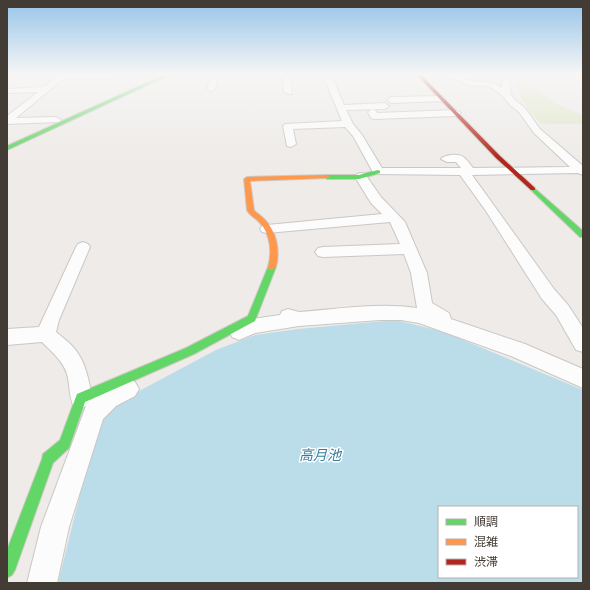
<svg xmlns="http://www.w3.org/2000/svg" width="590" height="590" viewBox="0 0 590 590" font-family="Karla,'Noto Sans JP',sans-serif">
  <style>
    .green { fill: #dee7c9 }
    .water { fill: #bbdce9; fill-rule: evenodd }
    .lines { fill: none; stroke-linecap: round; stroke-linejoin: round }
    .street-casing { stroke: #cac7c4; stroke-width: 2 }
    .fast-casing { stroke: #cec9c1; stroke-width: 2 }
    .slow-casing { stroke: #cec9c1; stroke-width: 2 }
    .jam-casing { stroke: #cec9c1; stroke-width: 2 }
    .street { fill: #fcfcfc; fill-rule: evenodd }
    .fast { fill: #63d668; fill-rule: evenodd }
    .slow { fill: #ff974d; fill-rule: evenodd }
    .jam { fill: #b3261e; fill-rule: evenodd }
    .labels { text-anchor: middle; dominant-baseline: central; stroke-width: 3; stroke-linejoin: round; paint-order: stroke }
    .near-water-label { font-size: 14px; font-style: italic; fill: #357d9f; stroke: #fff }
  </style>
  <rect width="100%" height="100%" fill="#eeebe8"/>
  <path class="green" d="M516,79H519L525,85L551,99H549C559,106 572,110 583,115V124H549L540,123C528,109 518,98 516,79Z"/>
  <path class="water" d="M396,320L444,332L583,390V583H58L96,430L111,406L216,350L255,335L298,329ZM439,507H577V577H439Z"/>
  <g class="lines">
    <g class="street-casing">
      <g id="street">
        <polygon points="59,75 124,75 120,77 64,78 16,118 56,117 61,120 59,122 7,124 7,116 38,92 7,93 7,89 44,87"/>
        <polygon points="211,75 219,75 215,89 211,91 207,89"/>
        <polygon points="282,75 290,75 292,92 291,94 288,94 284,92"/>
        <path d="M323,75H331L344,105L385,103L389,106L385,109L346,110L353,124L362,135L382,168H461L456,162H447L441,159C444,156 446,156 451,155C464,154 465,158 473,168L570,167L534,133L519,112L510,105L503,96L489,86L467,85L449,75C460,75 462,78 471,81C484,84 488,79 502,88V75H510V94L516,101L525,108L540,129L583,166V175L578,173L472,175L554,289L568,305L583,328V352L576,350L556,315L542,299L486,211L460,175L374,174L353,136L345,127L293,129L296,144L291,147L287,146L283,126L285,124L342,121Z"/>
        <polygon points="441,96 444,97 445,99 444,101 391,103 387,100 391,97"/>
        <polygon points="372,109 375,110 377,113 456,110 461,113 456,116 374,119 371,118 368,112"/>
        <path d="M361,173L365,174L381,197L405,222L427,273L432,303L449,313L451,319L525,344L583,369V388L511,356L419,323L401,320H380L299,326L255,333L239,340L232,337L230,332L232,327L252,319L280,315L282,311L288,309L299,312C338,309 378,302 417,308L411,273L404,254L323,257L318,256L315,252L318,248L323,247L400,244L390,222L267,233L262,232L260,229L262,226L267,225L382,214L371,203L355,177L357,174Z"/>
        <path d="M83,242L88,244L90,247L59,320L56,332C62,337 69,342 74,348C86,362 89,381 92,398L90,401L100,392L128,379L135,382L139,389L135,396L116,406L103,419L69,527L57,583H27L41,527L86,406L81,408L73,405C69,395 70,385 67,374C63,361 52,352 42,342L7,345V329L39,327L76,247L78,244Z"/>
      </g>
    </g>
    <g class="fast-casing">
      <g id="fast">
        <polygon points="164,75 169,75 7,150 7,146"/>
        <polygon points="378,170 380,171 380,173 359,179 327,179 324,177 327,175 359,175"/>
        <polygon points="533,187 583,231 583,237 580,237 531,190 530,189"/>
        <polygon points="272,264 276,267 255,321 194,354 85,402 69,448 53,463 15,570 12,575 7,578 7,550 42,459 43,454 60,440 77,394 186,348 248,316 268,267"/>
      </g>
    </g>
    <g class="slow-casing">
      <path id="slow" d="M327,175L330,177L329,178L250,181L254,210C257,214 262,216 265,220C277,232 280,251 276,267L272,270L269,269L268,267C272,253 271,235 260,223C256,218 250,216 247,210L244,179L247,177Z"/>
    </g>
    <g class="jam-casing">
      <polygon id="jam" points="417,75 421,75 500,156 535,188 535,190 531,190 496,158"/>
    </g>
    <use href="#street" class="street"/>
    <use href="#fast" class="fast"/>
    <use href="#slow" class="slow"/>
    <use href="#jam" class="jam"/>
  </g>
  <linearGradient id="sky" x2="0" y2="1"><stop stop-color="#96c4e8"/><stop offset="0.47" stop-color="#f7f6f5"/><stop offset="1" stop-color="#f7f6f5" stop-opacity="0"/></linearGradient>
  <rect width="590" height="158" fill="url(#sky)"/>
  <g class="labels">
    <g class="near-water-label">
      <text x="320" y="455">高月池</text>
    </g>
  </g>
  <rect width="590" height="590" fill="none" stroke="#433c35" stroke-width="16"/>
  <rect x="438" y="506" width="140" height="72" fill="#ffffff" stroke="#b4b1ae"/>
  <rect x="446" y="519" width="20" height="6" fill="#63d668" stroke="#b4b1ae"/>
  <text x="474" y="526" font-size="12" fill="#433c35">順調</text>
  <rect x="446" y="539" width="20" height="6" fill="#ff974d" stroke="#b4b1ae"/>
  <text x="474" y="546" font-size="12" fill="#433c35">混雑</text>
  <rect x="446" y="559" width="20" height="6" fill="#b3261e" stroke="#b4b1ae"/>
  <text x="474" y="566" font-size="12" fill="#433c35">渋滞</text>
</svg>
